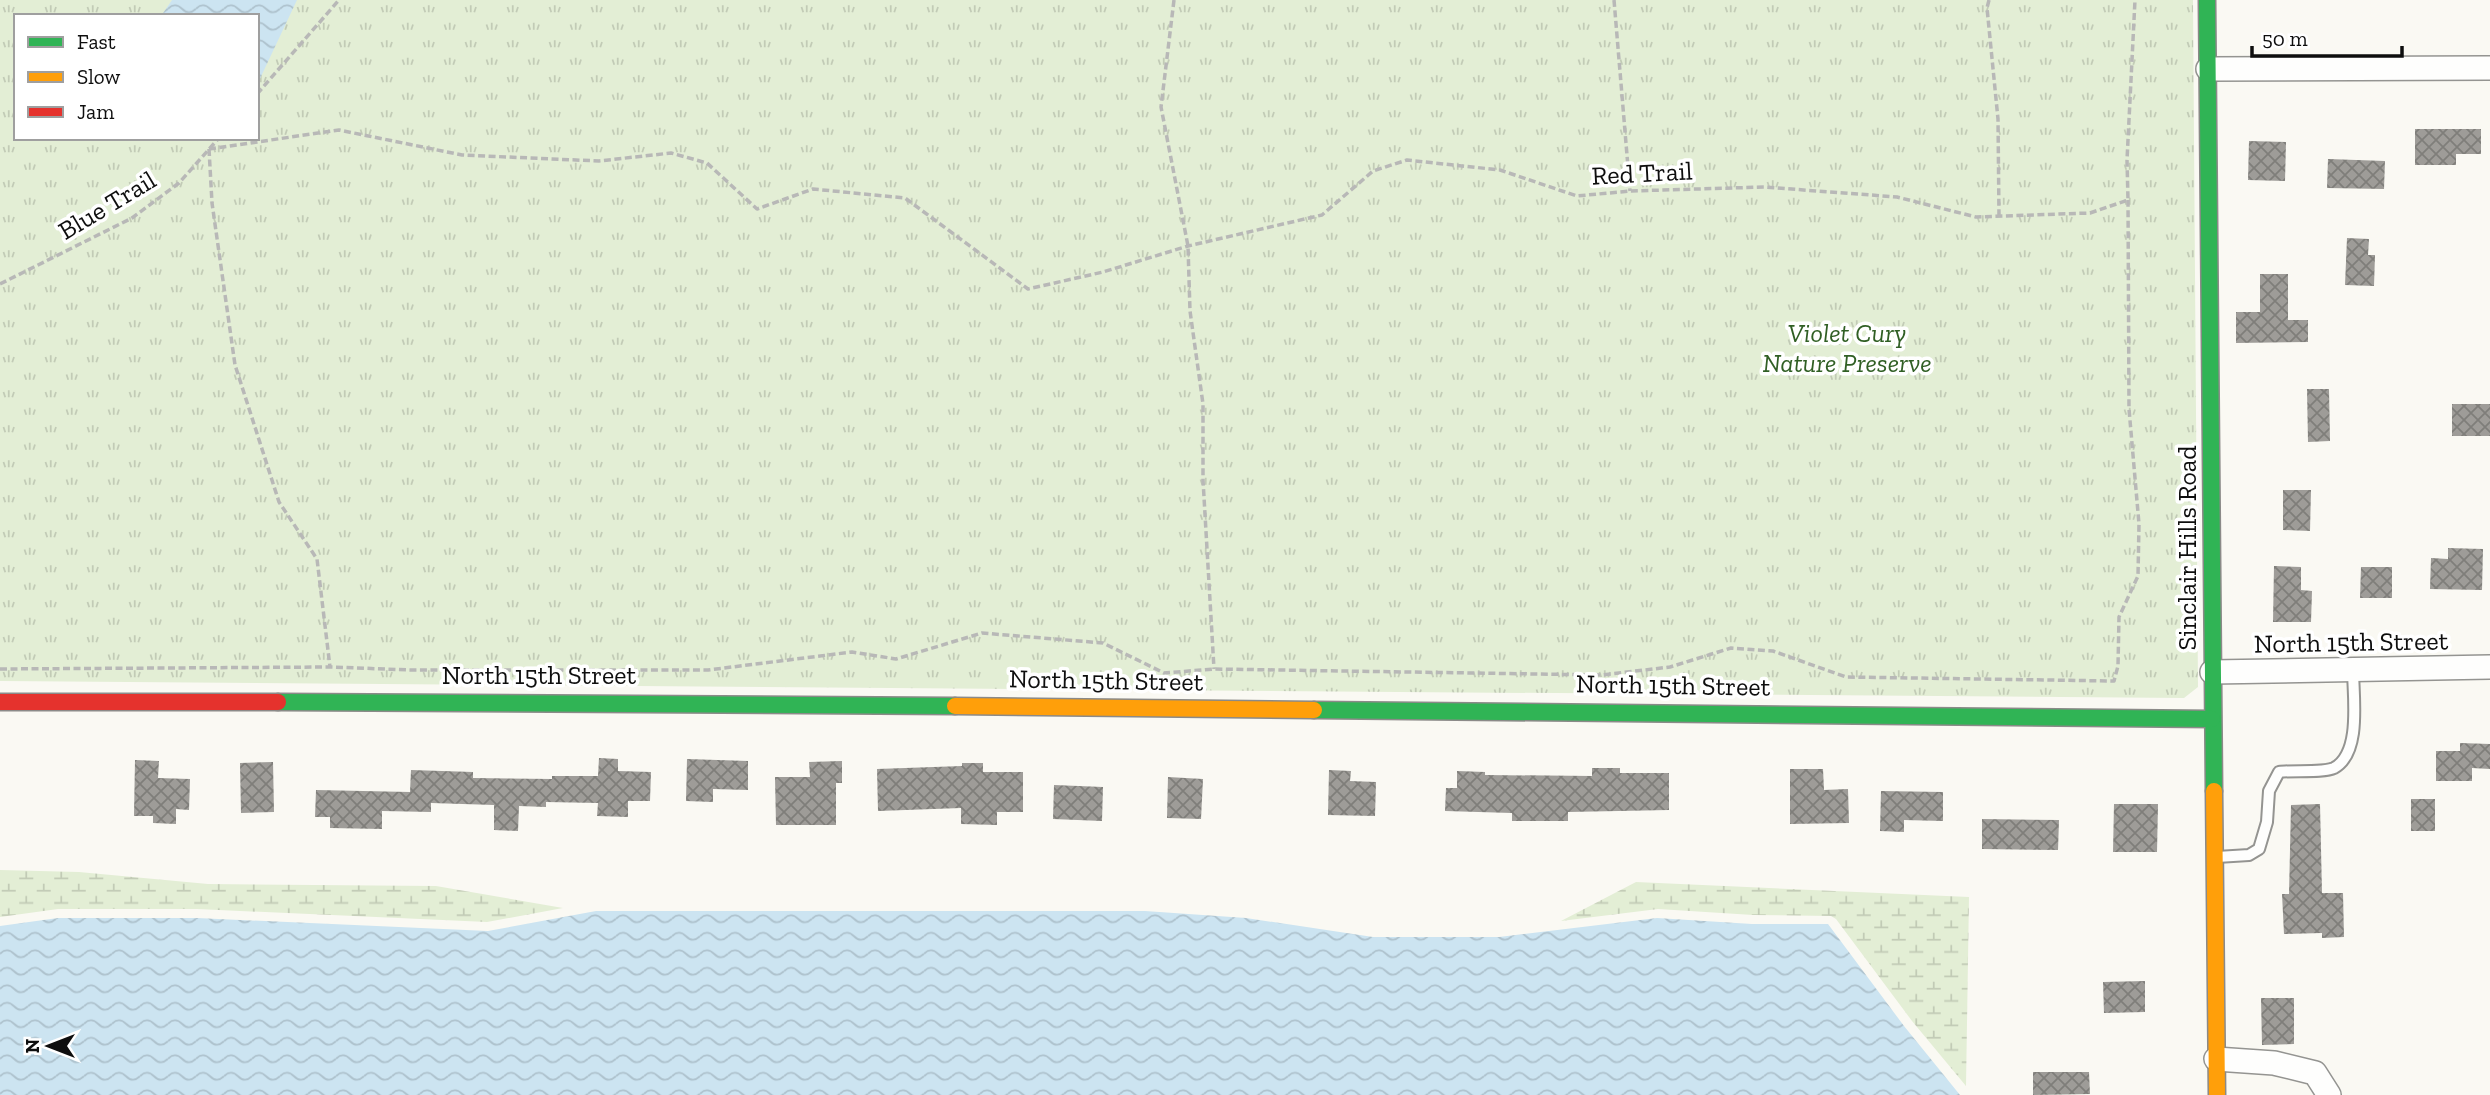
<svg xmlns="http://www.w3.org/2000/svg" width="2490" height="1095" viewBox="0 0 2490 1095" font-family="'Zilla Slab',serif">
  <style>
    .wetland { fill: url(#wetland-marsh) }
    .park { fill: url(#park-tufts); fill-rule: evenodd }
    .water { fill: url(#water-waves) }
    .building { fill: url(#building-cross-hatch) }
    .lines { fill: none; stroke-linecap: round; stroke-linejoin: round }
    .lane-casing { stroke: #949491; stroke-width: 14 }
    .street-casing { stroke: #949491; stroke-width: 26 }
    .fast-casing { stroke: #8b8a88; stroke-width: 19 }
    .slow-casing { stroke: #8b8a88; stroke-width: 19 }
    .jam-casing { stroke: #8b8a88; stroke-width: 19 }
    .path { stroke: #b8b8b7; stroke-width: 3.5; stroke-dasharray: 7 3.5; stroke-linecap: butt }
    .lane { stroke: #fefefd; stroke-width: 10 }
    .street { stroke: #fefefd; stroke-width: 23 }
    .fast { stroke: #30b455; stroke-width: 16 }
    .slow { stroke: #ff9f0a; stroke-width: 16 }
    .jam { stroke: #e5322d; stroke-width: 16 }
    .labels { text-anchor: middle; dominant-baseline: central; stroke-width: 7; stroke-linejoin: round; paint-order: stroke }
    .street-label { font-size: 26px; fill: #0e0e0e; stroke: #fff }
    .park-label { font-size: 26px; font-style: italic; fill: #305f24; stroke: #fff }
  </style>
  <defs>
    <pattern id="wetland-marsh" width="20" height="14" patternUnits="userSpaceOnUse" patternTransform="scale(1.75)"><rect width="20" height="14" fill="#e3eed5"/><path d="M1 5h8M5 5V1M11 12h8M15 12V8" fill="none" stroke="#c2cbb6"/></pattern>
    <pattern id="park-tufts" width="24" height="20" patternUnits="userSpaceOnUse" patternTransform="scale(1.75)"><rect width="24" height="20" fill="#e3eed5"/><path d="M3 7l-1-3M5 7V3M7 7l1-3M15 17l-1-3M17 17v-4M19 17l1-3" fill="none" stroke="#c2cbb6"/></pattern>
    <pattern id="water-waves" width="16" height="10" patternUnits="userSpaceOnUse" patternTransform="scale(1.75)"><rect width="16" height="10" fill="#cce4f1"/><path d="M0 5q4-4 8 0t8 0" fill="none" stroke="#aec2cd"/></pattern>
    <pattern id="building-cross-hatch" width="8" height="8" patternUnits="userSpaceOnUse" patternTransform="scale(1.75)"><rect width="8" height="8" fill="#9e9c98"/><path d="M0 0l8 8M0 8l8-8" fill="none" stroke="#7f7e7a"/></pattern>
  </defs>
  <rect width="100%" height="100%" fill="#faf9f3"/>
  <g class="wetland">
    <polygon points="0,870 79,872 208,884 436,886 563,908 487,922 197,909 58,909 0,917"/>
    <polygon points="1636,882 1969,897 1966,1086 1912,1021 1836,919 1831,916 1753,915 1658,909 1561,921"/>
  </g>
  <path class="park" d="M0,0H2193L2198,687L2184,698L0,681ZM16,16H257V138H16Z"/>
  <g class="water">
    <polygon points="172,0 297,0 257,85 257,16 161,16"/>
    <polygon points="596,911 1145,911 1246,918 1373,937 1499,937 1657,918 1752,924 1828,924 1904,1026 1960,1095 0,1095 0,926 58,918 197,918 488,931"/>
  </g>
  <g class="building">
    <polygon points="2415,129 2481,129 2481,154 2456,154 2456,165 2415,165"/>
    <polygon points="2249,141 2286,142 2285,181 2248,180"/>
    <polygon points="2328,159 2385,161 2384,189 2327,188"/>
    <polygon points="2347,238 2369,239 2368,255 2375,255 2374,286 2345,285"/>
    <polygon points="2260,274 2288,274 2288,320 2308,320 2308,342 2236,343 2236,312 2260,312"/>
    <polygon points="2307,389 2329,389 2330,441 2308,442"/>
    <rect x="2452" y="404" width="38" height="32"/>
    <polygon points="2283,490 2311,490 2310,531 2283,530"/>
    <polygon points="2448,548 2483,549 2482,590 2430,589 2431,558 2448,559"/>
    <polygon points="2274,566 2301,567 2301,590 2312,591 2311,622 2273,622"/>
    <polygon points="2361,567 2392,567 2392,598 2360,598"/>
    <polygon points="2460,743 2490,744 2490,769 2472,768 2472,781 2436,781 2436,751 2460,751"/>
    <polygon points="599,758 618,759 618,771 651,772 650,801 628,801 628,817 597,816 598,803 546,802 546,807 519,806 518,831 494,830 494,805 431,803 431,812 382,811 382,829 330,828 330,817 315,817 316,790 410,792 411,770 473,772 473,778 552,779 552,776 598,776"/>
    <polygon points="687,759 748,761 748,790 713,789 713,802 686,801"/>
    <polygon points="135,760 159,761 158,778 190,779 189,810 176,809 176,824 153,823 153,816 134,816"/>
    <polygon points="842,761 842,783 836,783 836,825 776,825 775,777 810,777 809,762"/>
    <polygon points="273,762 274,812 241,813 240,763"/>
    <polygon points="962,763 983,763 983,772 1023,772 1023,812 997,812 997,825 961,824 961,808 878,811 877,769 962,766"/>
    <polygon points="1592,768 1620,768 1620,773 1669,773 1669,810 1568,812 1568,821 1512,821 1512,813 1445,811 1446,788 1457,788 1457,771 1485,772 1485,775 1592,776"/>
    <polygon points="1790,769 1823,769 1824,790 1848,789 1849,823 1790,824"/>
    <polygon points="1329,770 1351,771 1350,781 1376,782 1375,816 1328,815"/>
    <polygon points="1168,777 1203,779 1201,819 1167,818"/>
    <polygon points="1054,785 1103,787 1102,821 1053,819"/>
    <polygon points="1881,791 1943,792 1943,821 1904,820 1904,832 1880,831"/>
    <rect x="2411" y="799" width="24" height="32"/>
    <polygon points="2114,804 2158,804 2157,852 2113,852"/>
    <polygon points="2320,804 2322,893 2343,893 2344,937 2322,938 2322,933 2284,934 2282,894 2289,894 2291,805"/>
    <polygon points="1982,819 2059,820 2058,850 1982,849"/>
    <polygon points="2145,981 2145,1012 2104,1013 2103,982"/>
    <polygon points="2261,998 2294,998 2294,1044 2262,1045"/>
    <polygon points="2033,1072 2089,1072 2090,1094 2033,1095"/>
  </g>
  <g class="lines">
    <g class="lane-casing">
      <path id="lane" d="M2217,857L2249,855L2259,849L2267,822L2269,791L2279,772C2292,770 2324,773 2334,768C2362,753 2353,696 2353,669"/>
    </g>
    <g class="street-casing">
      <g id="street">
        <polyline points="2208,69 2490,68"/>
        <polyline points="2212,672 2490,667"/>
        <polyline points="2216,1059 2274,1063 2315,1073 2329,1095"/>
      </g>
    </g>
    <g class="fast-casing">
      <g id="fast">
        <polyline points="2207,0 2214,791"/>
        <polyline points="278,702 955,706"/>
        <polyline points="1314,710 2212,719"/>
      </g>
    </g>
    <g class="slow-casing">
      <g id="slow">
        <polyline points="955,706 1314,710"/>
        <polyline points="2214,791 2217,1095"/>
      </g>
    </g>
    <g class="jam-casing">
      <polyline id="jam" points="0,702 278,702"/>
    </g>
    <g class="path">
      <polyline points="1174,0 1161,107 1188,246 1190,311 1203,404 1203,480 1214,669"/>
      <polyline points="1614,0 1630,191"/>
      <polyline points="1989,0 1987,8 1998,119 1999,216"/>
      <polyline points="257,94 339,0"/>
      <polyline points="209,149 339,130 462,155 599,161 671,153 707,163 757,209 813,189 905,198 1028,289 1103,272 1188,246 1322,215 1373,171 1407,160 1500,170 1577,196 1630,191 1764,187 1897,197 1976,217 2090,213 2128,200 2127,160 2135,0"/>
      <polyline points="209,149 212,203 235,365 279,502 317,559 330,667"/>
      <polyline points="0,284 132,218 179,183 219,138"/>
      <polyline points="0,669 330,667 412,670 708,670 852,652 896,659 982,633 1103,643 1164,673 1214,669 1602,675 1670,667 1731,648 1773,651 1846,677 2114,681 2118,666 2119,617 2138,576 2139,524 2129,409 2128,200"/>
    </g>
    <use href="#lane" class="lane"/>
    <use href="#street" class="street"/>
    <use href="#fast" class="fast"/>
    <use href="#slow" class="slow"/>
    <use href="#jam" class="jam"/>
  </g>
  <g class="labels">
    <g class="street-label">
      <text transform="translate(1642 173) rotate(-3)">Red Trail</text>
      <text transform="translate(107 205) rotate(-31)">Blue Trail</text>
      <text transform="translate(2187 548) rotate(-90)">Sinclair Hills Road</text>
      <text transform="translate(2351 642) rotate(-1)">North 15th Street</text>
      <text x="539" y="675">North 15th Street</text>
      <text transform="translate(1106 680) rotate(1)">North 15th Street</text>
      <text transform="translate(1673 685) rotate(1)">North 15th Street</text>
    </g>
    <g class="park-label">
      <text x="1847" y="333">Violet Cury<tspan x="1847" dy="30">Nature Preserve</tspan></text>
    </g>
  </g>
  <rect x="14" y="14" width="245" height="126" fill="#ffffff" stroke="#9f9f9f" stroke-width="2"/>
  <rect x="28" y="37" width="35" height="10" fill="#30b455" stroke="#9f9f9f" stroke-width="2"/>
  <text x="77" y="49" font-size="21" fill="#0e0e0e">Fast</text>
  <rect x="28" y="72" width="35" height="10" fill="#ff9f0a" stroke="#9f9f9f" stroke-width="2"/>
  <text x="77" y="84" font-size="21" fill="#0e0e0e">Slow</text>
  <rect x="28" y="107" width="35" height="10" fill="#e5322d" stroke="#9f9f9f" stroke-width="2"/>
  <text x="77" y="119" font-size="21" fill="#0e0e0e">Jam</text>
  <g transform="translate(49 1046) rotate(270)" stroke="#ffffff" stroke-width="5" paint-order="stroke">
  <path d="M0-5L12 26L0 18L-12 26Z" fill="#0e0e0e"/>
  <text y="-10" font-size="19" font-weight="bold" text-anchor="middle" fill="#0e0e0e">N</text>
  </g>
  <path d="M2252 46v10h150v-10" fill="none" stroke="#0e0e0e" stroke-width="3.5"/>
  <text x="2262" y="46" font-size="21" fill="#0e0e0e" stroke="#ffffff" stroke-width="5" paint-order="stroke">50 m</text>
</svg>
